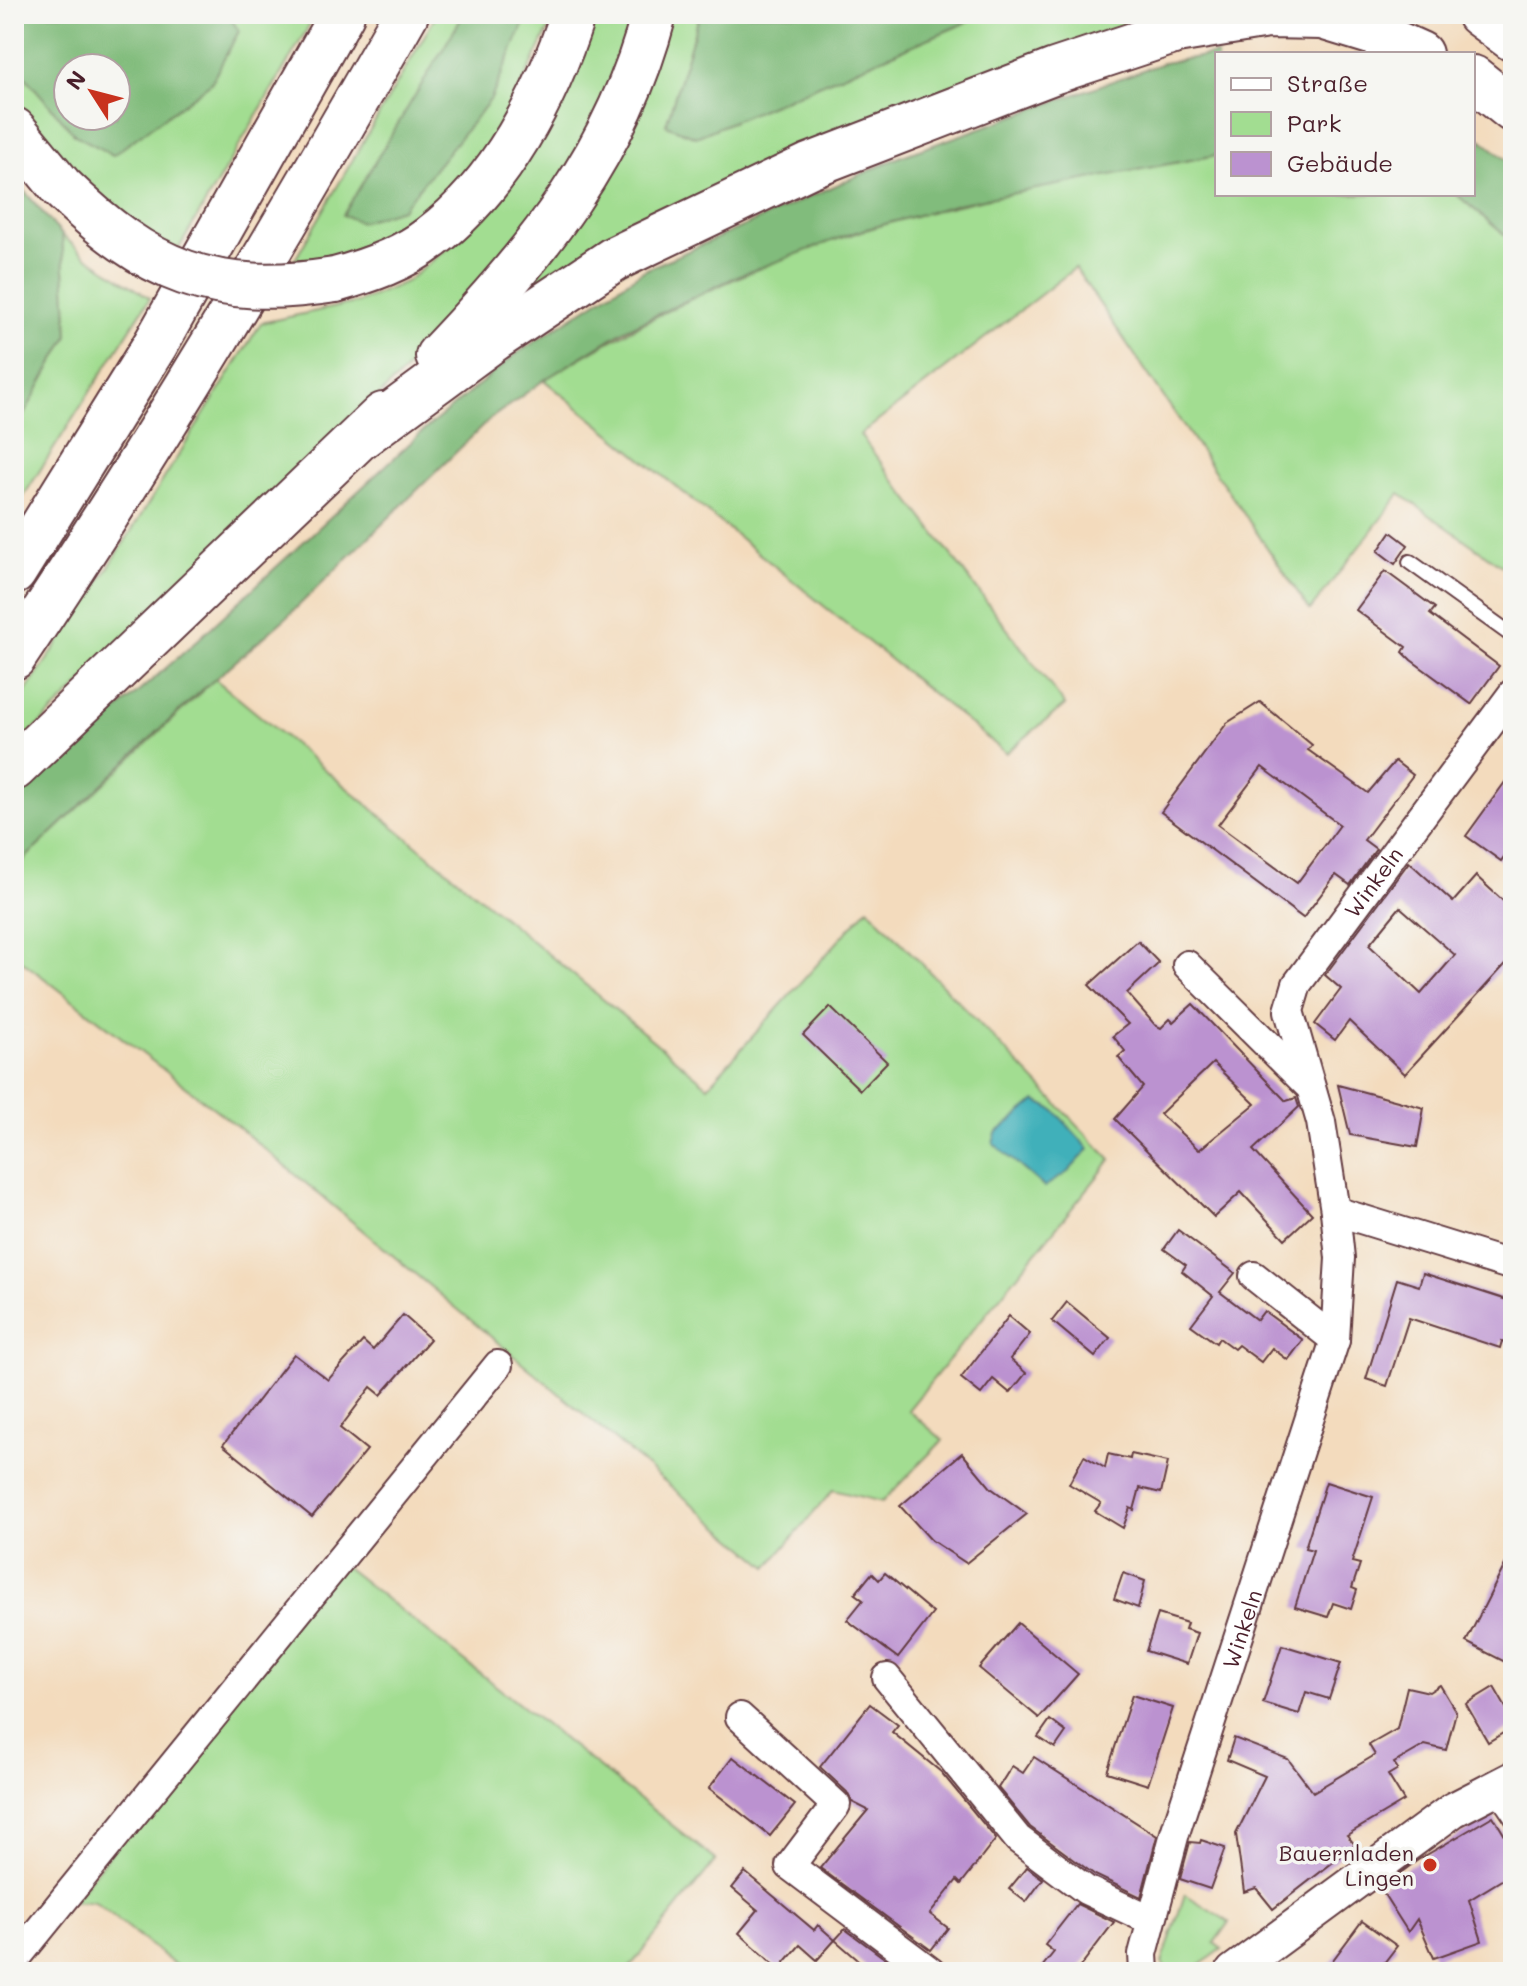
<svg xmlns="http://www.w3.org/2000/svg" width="1527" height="1986" viewBox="0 0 1527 1986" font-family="Mali,sans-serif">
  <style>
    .green { fill: #a2dd91; stroke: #767e5e; stroke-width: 2; fill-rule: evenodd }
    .forest { fill: #81bc7b; stroke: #666e53; stroke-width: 2; fill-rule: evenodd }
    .water { fill: #40b0ba; stroke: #456872; stroke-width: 2 }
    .building { fill: #bb92d0; fill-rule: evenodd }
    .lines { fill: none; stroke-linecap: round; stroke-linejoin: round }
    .service-casing { stroke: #633b41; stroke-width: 18 }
    .minor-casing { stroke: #633b41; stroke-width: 32 }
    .tertiary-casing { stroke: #633b41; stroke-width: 38 }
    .motorway-casing { stroke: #633b41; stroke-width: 48 }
    .service { stroke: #fff; stroke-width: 14 }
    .minor { stroke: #fff; stroke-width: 28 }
    .tertiary { stroke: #fff; stroke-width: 34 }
    .motorway { stroke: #fff; stroke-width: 44 }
    .motorway-bridge-casing { stroke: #633b41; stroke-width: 48; stroke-linecap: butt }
    .motorway-bridge { stroke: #fff; stroke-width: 44 }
    .poi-dot { fill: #c8321e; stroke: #f6f6f2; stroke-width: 3 }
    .labels { text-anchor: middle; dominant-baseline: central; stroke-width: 7; stroke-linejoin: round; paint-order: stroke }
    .street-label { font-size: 22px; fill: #4a1f2b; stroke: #f6f6f2 }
    .poi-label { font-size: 22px; fill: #4a1f2b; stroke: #f6f6f2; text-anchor: end }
  </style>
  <rect width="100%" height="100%" fill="#f6f6f2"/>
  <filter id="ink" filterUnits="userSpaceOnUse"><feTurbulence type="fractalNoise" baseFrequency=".0125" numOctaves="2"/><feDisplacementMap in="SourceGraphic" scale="16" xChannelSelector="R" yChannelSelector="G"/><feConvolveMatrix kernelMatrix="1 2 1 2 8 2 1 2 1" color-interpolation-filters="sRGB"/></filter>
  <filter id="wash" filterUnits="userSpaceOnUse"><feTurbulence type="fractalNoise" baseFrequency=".006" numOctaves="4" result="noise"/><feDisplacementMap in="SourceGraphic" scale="32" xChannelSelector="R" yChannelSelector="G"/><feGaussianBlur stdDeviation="1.8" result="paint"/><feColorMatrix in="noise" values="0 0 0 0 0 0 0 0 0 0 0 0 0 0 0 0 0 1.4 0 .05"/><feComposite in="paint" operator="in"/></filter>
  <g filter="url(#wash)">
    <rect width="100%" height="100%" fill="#f3dbbd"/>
    <g class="green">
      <path d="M14,14H316L178,250L143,234L36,139L14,103ZM68,68H116V116H68Z"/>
      <polygon points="437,14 556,14 486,160 438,211 390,242 332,259 293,263"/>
      <polygon points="587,14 640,14 605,120 484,294 14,749 14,709 102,578 261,323 359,302 406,282 462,237"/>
      <polygon points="669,14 700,14 666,125 696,137 986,14 1206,14 482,333"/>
      <path d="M1217,155V194H1456L1513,242V574L1400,494L1310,610L1075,268L860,435L1065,705L1006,753L544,380C643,319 745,268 856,233C973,195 1096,178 1217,155Z"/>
      <polygon points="62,235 87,257 150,298 14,511 14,432 68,336"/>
      <polygon points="215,679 708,1086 868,908 1111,1160 908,1410 943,1440 882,1502 833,1490 768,1567 237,1126 14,955 14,869"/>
      <polygon points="338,1561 716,1860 626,1972 184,1972 94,1901 72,1902"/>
      <path d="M1185,1894L1229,1922L1214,1943L1222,1949C1207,1960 1177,1986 1162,1963Z"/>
    </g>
    <g class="forest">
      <path d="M14,14H228L239,31L211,83L113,155L75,135L14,64ZM116,68V116H68V68Z"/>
      <polygon points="464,14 528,14 491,99 402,209 360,222 343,215"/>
      <polygon points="700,14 986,14 696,137 666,125"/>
      <polygon points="1217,54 1217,155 962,203 856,232 738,276 625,330 544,380 490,419 287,617 193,698 14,869 14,800 189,648 422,432 516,354 645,270 902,156 1163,63"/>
      <polygon points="1473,133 1513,165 1513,242 1456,194 1473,194"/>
      <polygon points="14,179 62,235 68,336 14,432"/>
    </g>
    <polygon class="water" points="1036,1101 1054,1110 1089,1149 1068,1172 1044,1187 993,1143 996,1133"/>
    <g id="blocks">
      <g class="building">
        <polygon points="1391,532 1408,545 1395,564 1378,551"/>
        <polygon points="1385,571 1435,608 1430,614 1499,666 1471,704 1411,660 1403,652 1406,647 1356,610"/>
        <path d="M1260,702L1312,745L1308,750L1368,793L1395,761L1413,775L1364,840L1376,849L1350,885L1336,875L1303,918L1161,812L1227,723ZM1262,767L1340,825L1297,883L1218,825Z"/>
        <polygon points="1513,771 1513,844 1501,861 1466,836"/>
        <path d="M1409,862L1453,902L1476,876L1513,910V956L1405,1074L1349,1021L1335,1040L1315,1024L1341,989L1325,975ZM1400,907L1455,955L1421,994L1369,945Z"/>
        <path d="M1138,941L1159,963L1127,993L1155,1025L1161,1028L1170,1019L1173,1022L1193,1004L1286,1101L1296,1098L1299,1107L1253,1150L1312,1214L1285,1239L1241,1192L1214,1217L1115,1119L1143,1087L1118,1057L1125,1051L1113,1036L1128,1024L1089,985ZM1213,1063L1255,1104L1199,1150L1160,1114Z"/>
        <polygon points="830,1007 887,1062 860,1090 803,1035"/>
        <polygon points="1338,1085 1424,1108 1417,1147 1350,1135"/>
        <polygon points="1178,1230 1235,1273 1220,1292 1257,1320 1264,1311 1303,1340 1288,1360 1272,1348 1261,1362 1238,1345 1234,1349 1219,1338 1216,1343 1191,1325 1213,1296 1182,1271 1186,1265 1164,1249"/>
        <polygon points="1423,1273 1513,1302 1513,1344 1502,1341 1500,1348 1409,1318 1387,1386 1366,1379 1397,1279 1419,1286"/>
        <polygon points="1067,1302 1110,1338 1095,1357 1052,1321"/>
        <polygon points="403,1315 430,1339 381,1395 371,1387 340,1428 367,1450 312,1517 223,1445 294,1354 328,1380 363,1341 373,1350"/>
        <polygon points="1009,1316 1030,1334 1010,1359 1026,1373 1010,1393 993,1379 981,1394 961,1378"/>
        <polygon points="962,1453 991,1488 1027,1514 966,1563 931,1540 900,1506"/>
        <polygon points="1108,1454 1130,1459 1131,1454 1168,1462 1161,1493 1140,1488 1134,1510 1130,1508 1123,1528 1095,1511 1101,1503 1069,1484 1084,1456 1105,1468"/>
        <polygon points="1326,1482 1373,1497 1352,1562 1360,1564 1352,1588 1357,1590 1351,1609 1333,1603 1328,1617 1295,1607 1313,1550 1305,1548"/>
        <polygon points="1513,1549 1513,1651 1507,1663 1466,1642"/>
        <polygon points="872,1573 879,1580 885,1573 933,1613 898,1658 847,1620 863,1600 855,1594"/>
        <polygon points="1123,1573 1145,1581 1138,1608 1114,1599"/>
        <polygon points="1158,1614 1187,1623 1185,1629 1197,1633 1187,1664 1146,1651"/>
        <polygon points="1018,1623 1078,1674 1039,1718 979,1668"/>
        <polygon points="1282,1645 1341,1663 1329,1699 1306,1692 1299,1714 1263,1703"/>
        <polygon points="1440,1685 1456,1712 1446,1750 1425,1745 1394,1763 1398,1769 1388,1775 1404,1801 1347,1835 1355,1845 1273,1909 1256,1888 1244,1892 1236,1834 1265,1776 1227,1760 1234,1738 1288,1759 1313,1792 1375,1755 1369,1745 1397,1729 1407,1687 1429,1692"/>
        <polygon points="1494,1687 1513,1720 1513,1727 1488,1742 1466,1704"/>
        <polygon points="1132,1695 1173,1708 1148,1785 1107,1772"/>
        <polygon points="870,1704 898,1725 892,1732 941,1772 996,1839 961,1884 957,1880 930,1914 948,1928 931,1950 820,1868 868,1810 852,1802 847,1792 820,1767"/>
        <polygon points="1050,1720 1066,1732 1055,1748 1038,1737"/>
        <polygon points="733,1757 795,1805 770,1836 709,1788"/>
        <polygon points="1034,1757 1157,1836 1141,1897 1095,1875 1030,1827 998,1788 1012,1766 1023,1773"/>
        <polygon points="1493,1816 1513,1849 1513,1873 1469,1900 1482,1941 1434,1958 1417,1919 1408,1932 1380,1888 1418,1860"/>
        <polygon points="1201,1840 1225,1848 1210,1889 1180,1879 1190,1842 1200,1843"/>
        <polygon points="1027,1867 1043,1879 1026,1902 1009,1889"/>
        <polygon points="745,1872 814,1930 818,1925 835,1940 817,1960 800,1945 779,1969 739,1933 758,1910 732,1888"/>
        <polygon points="1077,1904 1114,1922 1076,1972 1038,1972 1054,1952 1045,1945"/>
        <polygon points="1362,1921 1397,1946 1377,1972 1324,1972"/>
        <polygon points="845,1929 903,1972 872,1972 835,1940"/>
      </g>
    </g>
  </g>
  <g filter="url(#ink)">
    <use href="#blocks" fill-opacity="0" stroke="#633b41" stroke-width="2"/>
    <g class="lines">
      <g class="service-casing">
        <g id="service">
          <polyline points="1410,562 1513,636"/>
          <polyline points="1492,1789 1513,1820"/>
        </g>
      </g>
      <g class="minor-casing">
        <g id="minor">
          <polyline points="1187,965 1307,1084"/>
          <polyline points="1335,1211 1513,1266"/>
          <polyline points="1254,1276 1335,1340"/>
          <polyline points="887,1678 1018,1839 1086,1890 1150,1920"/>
          <polyline points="740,1717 836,1805 790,1866 931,1972"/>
          <polyline points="14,1961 498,1365"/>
          <path id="s1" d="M1144,1972L1143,1954L1175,1833L1335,1340L1340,1258L1335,1211L1321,1122L1289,1011L1297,984L1513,693"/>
        </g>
      </g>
      <g class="tertiary-casing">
        <polyline id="tertiary" points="1233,1972 1453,1810 1513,1779"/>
      </g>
      <g class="motorway-casing">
        <g id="motorway">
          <polyline points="1479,14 1513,39"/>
          <polyline points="1473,78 1513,110"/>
          <polyline points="14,130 61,187"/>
          <path d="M335,280C368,271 403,259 430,238C500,186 547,96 573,14"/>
          <path d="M438,356C536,253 618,154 654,14"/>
          <polyline points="362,436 494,339 614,259 809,166 1055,71 1176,31 1267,16 1322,17 1371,32 1420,54"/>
          <polyline points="14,572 155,345 342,14"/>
          <path d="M14,657C154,448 282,232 406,14"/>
          <polyline points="14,768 383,415"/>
        </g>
      </g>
      <use href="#service" class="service"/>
      <use href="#minor" class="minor"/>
      <use href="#tertiary" class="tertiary"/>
      <use href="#motorway" class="motorway"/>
      <g class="motorway-bridge-casing">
        <path id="motorway-bridge" d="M61,187C148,272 213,299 335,280"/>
      </g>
      <use href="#motorway-bridge" class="motorway-bridge"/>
    </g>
  </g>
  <circle class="poi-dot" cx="1430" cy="1865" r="8"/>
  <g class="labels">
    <g class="street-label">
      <text stroke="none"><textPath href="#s1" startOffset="1152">Winkeln</textPath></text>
      <text stroke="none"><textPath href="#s1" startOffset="358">Winkeln</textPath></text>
    </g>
    <g class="poi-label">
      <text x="1414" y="1852">Bauernladen<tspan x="1414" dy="25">Lingen</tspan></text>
    </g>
  </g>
  <rect width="1527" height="1986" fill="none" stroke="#f6f6f2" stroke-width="48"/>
  <rect x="1215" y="52" width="260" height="144" fill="#f6f6f2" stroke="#b1a0a2" stroke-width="2"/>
  <rect x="1231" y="78" width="40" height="12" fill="#ffffff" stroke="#b1a0a2" stroke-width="2"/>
  <text x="1287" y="92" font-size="24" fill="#4a1f2b">Straße</text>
  <rect x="1231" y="112" width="40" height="24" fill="#a2dd91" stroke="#b1a0a2" stroke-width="2"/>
  <text x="1287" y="132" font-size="24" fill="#4a1f2b">Park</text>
  <rect x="1231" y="152" width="40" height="24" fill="#bb92d0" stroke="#b1a0a2" stroke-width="2"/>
  <text x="1287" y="172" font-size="24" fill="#4a1f2b">Gebäude</text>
  <g transform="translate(92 92) rotate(306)"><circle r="38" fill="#f6f6f2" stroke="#b1a0a2" stroke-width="2"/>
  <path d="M0-6L14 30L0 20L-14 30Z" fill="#c8321e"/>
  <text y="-12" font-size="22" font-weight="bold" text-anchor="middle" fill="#4a1f2b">N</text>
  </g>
</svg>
